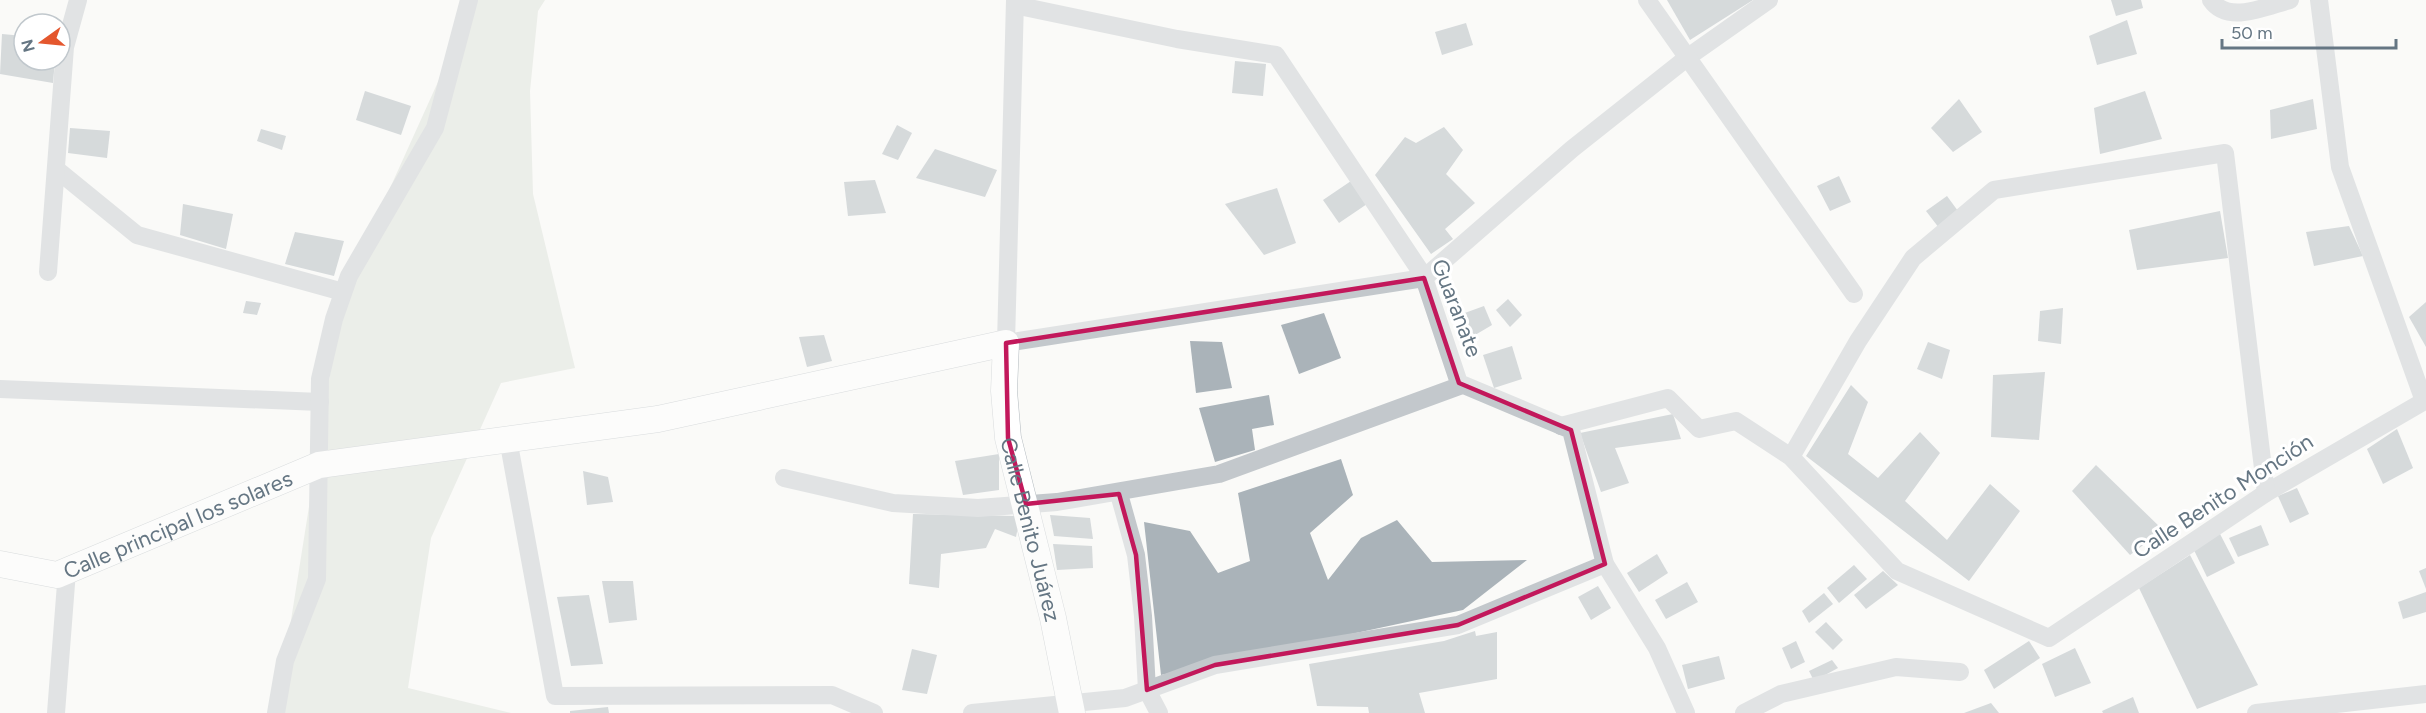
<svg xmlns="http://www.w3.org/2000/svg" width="2426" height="713" viewBox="0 0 2426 713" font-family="Figtree,sans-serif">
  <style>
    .grass { fill: #dadfd7 }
    .building { fill: #aab3b9 }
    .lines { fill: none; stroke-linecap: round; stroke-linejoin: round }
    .secondary-casing { stroke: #b3babf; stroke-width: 27 }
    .street { stroke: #c3c8cc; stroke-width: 18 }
    .secondary { stroke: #fff; stroke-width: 26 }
    .marked { fill: none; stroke: #c2185b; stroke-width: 4.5; stroke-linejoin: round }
    .labels { text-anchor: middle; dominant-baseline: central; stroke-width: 6; stroke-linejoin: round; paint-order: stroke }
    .street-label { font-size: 22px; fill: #657683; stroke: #fff }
  </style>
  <rect width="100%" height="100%" fill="#fafaf8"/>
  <polygon class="grass" points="475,0 545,0 538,11 530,91 533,194 575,368 501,383 431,538 408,688 511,713 273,713 279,696 343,292"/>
  <g class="building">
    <polygon points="1667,0 1753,0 1690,40"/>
    <polygon points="2111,0 2141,0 2143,8 2116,16"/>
    <polygon points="2127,20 2137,54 2097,65 2089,36"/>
    <polygon points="1466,23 1473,45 1442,55 1435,32"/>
    <polygon points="2,34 24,36 24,60 55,60 53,83 0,74"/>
    <polygon points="1235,61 1266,64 1263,96 1232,93"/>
    <polygon points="365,91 411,106 401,135 356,120"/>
    <polygon points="2145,91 2162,139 2100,154 2094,108"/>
    <polygon points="1959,99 1982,132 1953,152 1931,128"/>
    <polygon points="2313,99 2317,129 2271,139 2270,110"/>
    <polygon points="897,125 912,133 898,160 882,154"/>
    <polygon points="1444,127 1463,150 1446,174 1475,203 1445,229 1453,239 1431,254 1375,175 1405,137 1416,143"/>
    <polygon points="70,128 110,131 107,158 68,153"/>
    <polygon points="261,129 286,136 282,150 257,141"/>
    <polygon points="935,149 997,170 985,197 916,178"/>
    <polygon points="1839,176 1851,202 1830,211 1817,186"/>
    <polygon points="875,180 886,213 848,216 844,182"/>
    <polygon points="1351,181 1367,204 1339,223 1323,200"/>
    <polygon points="1277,188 1296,243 1264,255 1225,204"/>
    <polygon points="1947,196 1966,222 1946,237 1926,211"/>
    <polygon points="183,204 233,214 226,249 180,235"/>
    <polygon points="2220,211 2228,258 2137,270 2129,230"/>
    <polygon points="2349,226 2363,256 2314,266 2306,232"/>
    <polygon points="295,232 344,241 334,276 285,264"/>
    <polygon points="1508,299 1522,315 1510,327 1496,310"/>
    <polygon points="246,301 261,303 257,315 243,313"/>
    <polygon points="2426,302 2426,347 2409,317"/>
    <polygon points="1484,306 1492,325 1470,338 1462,314"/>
    <polygon points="2063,308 2061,344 2038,341 2040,311"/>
    <polygon points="1324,313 1341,358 1299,374 1281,325"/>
    <polygon points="824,335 832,361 807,367 799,337"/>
    <polygon points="1190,341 1222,342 1232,388 1196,393"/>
    <polygon points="1928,342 1950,350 1942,379 1917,369"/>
    <polygon points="1512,346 1522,379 1494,388 1483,355"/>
    <polygon points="2045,372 2039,440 1991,437 1993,375"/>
    <polygon points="1851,385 1868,402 1848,454 1878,478 1920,432 1940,453 1905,501 1947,540 1990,484 2020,511 1969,581 1806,456"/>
    <polygon points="1269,395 1274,425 1252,429 1255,450 1215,462 1199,408"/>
    <polygon points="1673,414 1681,439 1615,448 1629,483 1601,492 1580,433"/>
    <polygon points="2397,429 2413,468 2383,484 2367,449"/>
    <polygon points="999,454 999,490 963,495 955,461"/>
    <polygon points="1341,459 1353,495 1310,533 1328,580 1361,538 1397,520 1432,562 1527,560 1463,610 1161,675 1144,522 1190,531 1218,573 1250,561 1238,493"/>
    <polygon points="2096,465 2163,530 2130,555 2072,491"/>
    <polygon points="583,471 608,477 613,502 587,505"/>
    <polygon points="2297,488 2309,514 2290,523 2278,496"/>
    <polygon points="913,514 1020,516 1016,537 995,529 986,548 941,554 939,588 909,584"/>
    <polygon points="1050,515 1090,518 1093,539 1054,536"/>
    <polygon points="2261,525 2269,545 2238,557 2229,538"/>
    <polygon points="2218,530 2235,563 2207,577 2191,544"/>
    <polygon points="1053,544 1092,546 1093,568 1057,570"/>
    <polygon points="1657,554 1668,573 1639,592 1627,573"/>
    <polygon points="2190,555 2258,685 2197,709 2139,588"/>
    <polygon points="1854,565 1867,579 1839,603 1827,588"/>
    <polygon points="2426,568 2426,589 2419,571"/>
    <polygon points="1883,571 1898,585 1866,609 1854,595"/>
    <polygon points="602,581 633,581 637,620 609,623"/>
    <polygon points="1687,582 1698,602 1666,619 1655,600"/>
    <polygon points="1598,586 1611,608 1591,620 1578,597"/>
    <polygon points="2426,592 2426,612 2403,619 2398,602"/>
    <polygon points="1824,593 1833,604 1809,623 1802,611"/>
    <polygon points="589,595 603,664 571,666 557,597"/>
    <polygon points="1826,622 1843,640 1833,650 1815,632"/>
    <polygon points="1475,631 1476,636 1497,632 1497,679 1419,693 1425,713 1369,713 1368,707 1317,706 1309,664 1444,641"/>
    <polygon points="1796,641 1805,662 1791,669 1782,648"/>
    <polygon points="2029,641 2040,658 1994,689 1984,670"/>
    <polygon points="2075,648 2091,683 2055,697 2042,664"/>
    <polygon points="912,649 937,655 927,694 902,690"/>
    <polygon points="1719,656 1725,679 1688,689 1682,665"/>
    <polygon points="1832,660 1838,668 1814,681 1809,671"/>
    <polygon points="2133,697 2139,713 2103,713 2102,711"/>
    <polygon points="1991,703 1999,713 1964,713"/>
    <polygon points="608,707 609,713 570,713 570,711"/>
  </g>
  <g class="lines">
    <g class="secondary-casing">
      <g id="secondary">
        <path id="s1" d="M0,564L57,575L319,465L658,419L1006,343L1004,391L1008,438L1053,618L1072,713"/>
      </g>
    </g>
    <g class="street">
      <polyline points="1015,0 1006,343 1424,278 1572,149 1688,57 1769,0"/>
      <polyline points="1647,0 1854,294"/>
      <path d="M2211,0C2228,25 2267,6 2290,0"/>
      <polyline points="2319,0 2340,167 2424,401"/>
      <polyline points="1015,5 1177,39 1276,55 1423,275 1459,383 1571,430 1605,564 1657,648 1686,713"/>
      <polyline points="56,169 137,235 343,292"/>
      <polyline points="48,272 65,47 78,0"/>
      <polyline points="0,389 320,402"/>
      <polyline points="1561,426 1668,398 1699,429 1736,421 1791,457 1897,571 2049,638 2266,493 2426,400"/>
      <polyline points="508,439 555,696 832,695 874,713"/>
      <polyline points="1791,457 1858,341 1913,258 1994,190 2225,153 2266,493"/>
      <polyline points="784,478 893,503 978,508 1057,502 1219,474 1462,385"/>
      <polyline points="1119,494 1136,555 1143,616 1147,690 1159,713"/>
      <polyline points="56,713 67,571"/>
      <polyline points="276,713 285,661 317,579 320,379 334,319 349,276 435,128 469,0"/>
      <polyline points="972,713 1125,698 1215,665 1458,625 1605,564"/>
      <polyline points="1744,713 1781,694 1896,667 1960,672"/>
      <polyline points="2256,713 2426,694"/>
    </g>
    <use href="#secondary" class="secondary"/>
  </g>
  <path d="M0 0H2426V713H0ZM1424,278L1459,383L1571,430L1605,564L1458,625L1215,665L1147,690L1136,555L1119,494L1026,504L1008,438L1006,343Z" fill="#fafaf8" fill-opacity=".55" fill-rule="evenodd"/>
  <path class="marked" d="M1424,278L1459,383L1571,430L1605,564L1458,625L1215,665L1147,690L1136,555L1119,494L1026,504L1008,438L1006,343Z"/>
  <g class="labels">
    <g class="street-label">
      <text transform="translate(1457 308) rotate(69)">Guaranate</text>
      <text transform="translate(2223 496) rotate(-33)">Calle Benito Monción</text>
      <text stroke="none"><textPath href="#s1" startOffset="189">Calle principal los solares</textPath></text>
      <text stroke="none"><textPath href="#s1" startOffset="1230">Calle Benito Juárez</textPath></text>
    </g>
  </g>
  <g transform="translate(42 42) rotate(255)"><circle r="28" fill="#ffffff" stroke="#c1c8cd" stroke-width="1.5"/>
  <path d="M0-4.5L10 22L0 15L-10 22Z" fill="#e4572e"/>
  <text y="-9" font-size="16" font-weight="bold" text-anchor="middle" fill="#657683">N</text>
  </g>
  <path d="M2222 39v9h174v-9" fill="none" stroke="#657683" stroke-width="3"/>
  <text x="2231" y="39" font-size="18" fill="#657683" stroke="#ffffff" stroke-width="4.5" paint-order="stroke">50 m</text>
</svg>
